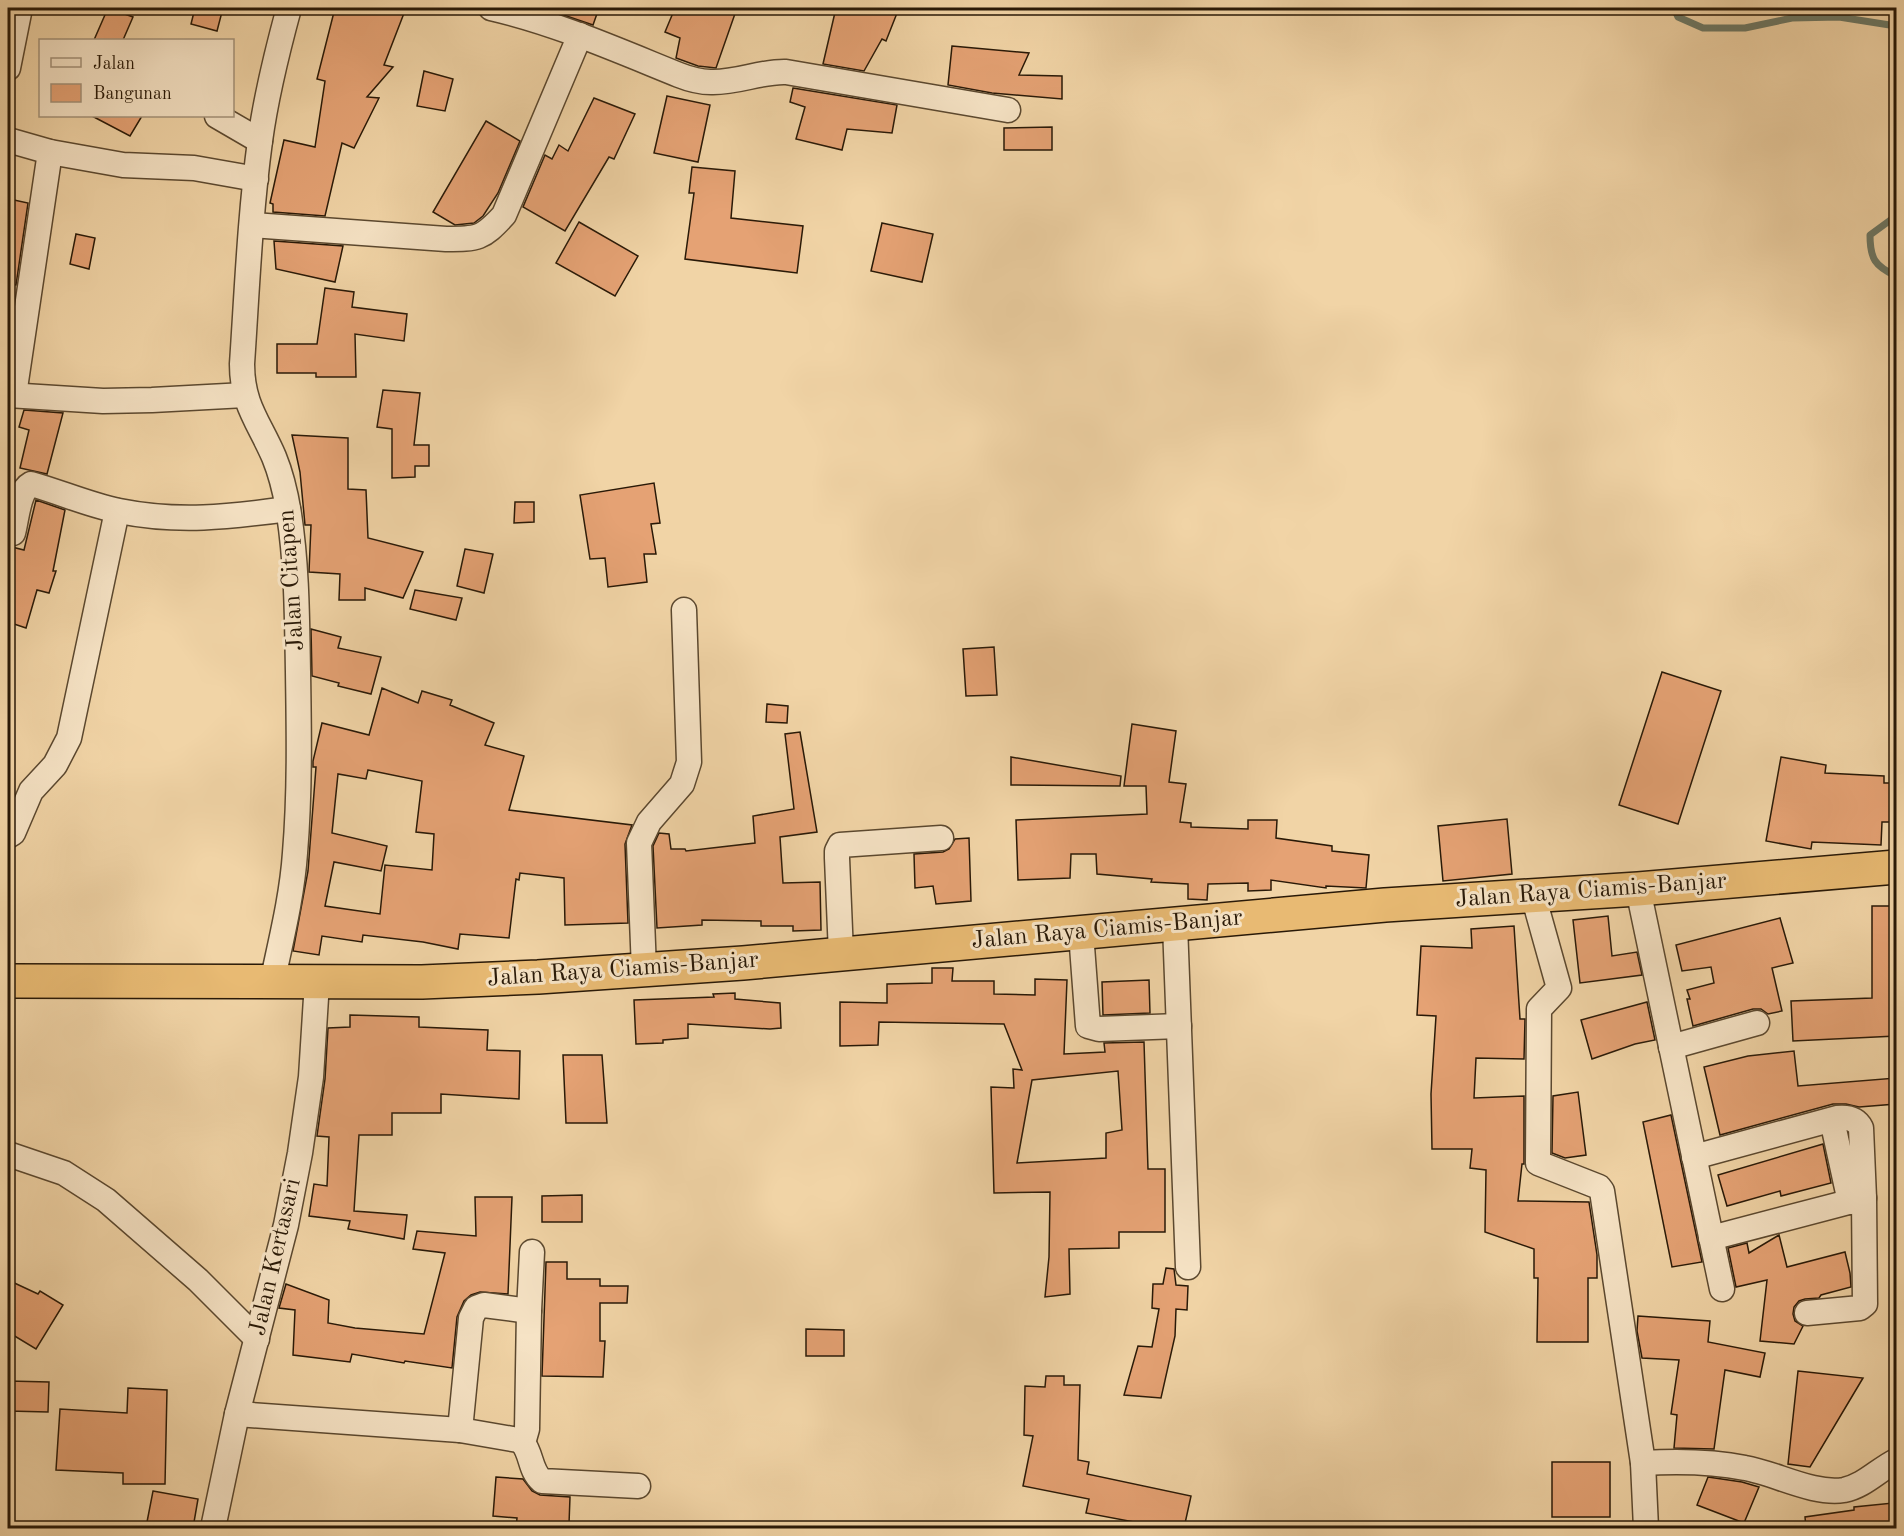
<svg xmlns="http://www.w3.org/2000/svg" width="1904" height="1536" viewBox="0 0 1904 1536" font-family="'Old Standard TT',serif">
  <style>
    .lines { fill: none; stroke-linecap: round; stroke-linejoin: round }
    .stream { stroke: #6d7865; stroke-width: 7 }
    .building { fill: #e5a274; stroke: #291907; stroke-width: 1.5; fill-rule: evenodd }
    .street-casing { stroke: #5b482f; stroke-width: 27 }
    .highway-casing { stroke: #291907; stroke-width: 36 }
    .street { stroke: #f6e3c5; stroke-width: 24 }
    .highway { stroke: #e8ba73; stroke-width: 33 }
    .labels { text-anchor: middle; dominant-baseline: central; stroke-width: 6; stroke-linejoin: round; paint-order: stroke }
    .street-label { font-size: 24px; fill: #291907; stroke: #f6e3c5 }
  </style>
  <rect width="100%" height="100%" fill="#f1d4a6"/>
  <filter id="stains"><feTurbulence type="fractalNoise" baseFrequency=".00333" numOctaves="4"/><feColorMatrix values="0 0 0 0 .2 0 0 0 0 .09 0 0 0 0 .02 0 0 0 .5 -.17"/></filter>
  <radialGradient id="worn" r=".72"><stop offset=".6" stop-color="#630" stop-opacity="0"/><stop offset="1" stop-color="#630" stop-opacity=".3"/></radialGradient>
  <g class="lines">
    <g class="stream">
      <polyline points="1674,8 1678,17 1703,28 1745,28 1792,18 1839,17 1896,26"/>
      <path d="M1896,216L1870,235C1870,259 1875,266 1896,276"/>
    </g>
  </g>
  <g class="building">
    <polygon points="108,8 133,17 123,40 94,40"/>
    <polygon points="195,8 223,8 217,31 191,24"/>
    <polygon points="335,8 406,8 384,65 393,67 367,97 379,98 354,148 342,143 325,216 273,212 273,204 270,203 284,140 315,147 325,81 317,79"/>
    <polygon points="543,8 599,8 593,25"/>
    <polygon points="675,8 737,8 716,68 698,66 676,58 680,38 665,32"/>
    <polygon points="836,8 899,8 886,41 882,39 864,71 823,64"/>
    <polygon points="952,46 1029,53 1019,75 1062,76 1062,99 992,93 948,85"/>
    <polygon points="424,71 453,79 445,111 417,106"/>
    <polygon points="793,88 897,105 892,133 847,129 842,150 796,139 805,107 790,102"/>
    <polygon points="667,96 710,105 698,162 654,153"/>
    <polygon points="594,98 635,114 614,159 609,157 565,231 523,207 545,155 552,159 559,145 568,151"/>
    <polygon points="92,116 142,116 130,136"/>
    <polygon points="486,121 520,141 498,193 483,216 474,223 455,225 433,212"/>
    <polygon points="1052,127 1052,150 1004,150 1004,128"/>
    <polygon points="692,167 735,171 731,218 803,226 797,273 685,259 694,193 689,193"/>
    <polygon points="14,200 28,203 16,285 8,284 8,233"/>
    <polygon points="579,222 638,256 615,296 556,263"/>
    <polygon points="882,223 933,234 922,282 871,271"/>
    <polygon points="76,234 95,238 89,269 70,264"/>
    <polygon points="274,241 343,246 335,282 276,269"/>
    <polygon points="325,288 354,292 352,307 407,314 404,341 355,334 356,377 316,377 316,373 277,373 277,344 317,344"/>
    <polygon points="383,390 420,393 414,445 429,445 429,466 415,466 415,477 392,478 392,429 377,427"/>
    <polygon points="24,410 63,413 47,474 20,468 29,430 19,427"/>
    <polygon points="292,435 348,438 348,489 366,490 368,538 423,552 403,598 365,588 365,600 339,600 340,574 309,572 311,525 305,525 300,472"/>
    <polygon points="654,483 660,523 651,524 656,554 644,554 647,582 608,587 605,558 590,559 580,495"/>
    <polygon points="36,500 65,510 53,571 56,571 49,593 37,590 26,628 8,622 8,546 24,550"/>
    <polygon points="515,502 534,502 534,522 514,523"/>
    <polygon points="465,549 493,554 484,593 457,586"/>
    <polygon points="415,590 462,598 456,620 410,609"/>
    <polygon points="311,629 341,637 338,648 381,657 371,694 338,686 339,683 312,676"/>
    <polygon points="994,647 997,695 966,696 963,649"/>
    <polygon points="1662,672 1721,691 1678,824 1619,805"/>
    <path d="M382,688L418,703L422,691L452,700L450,705L494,723L485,745L524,756L509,810L632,825L625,844L628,923L565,925L564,878L520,873L519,880L516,879L509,938L460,934L458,949L423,942L363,935L362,942L322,936L319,955L293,951L308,871L316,767H313V761L322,723L369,735ZM368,770L422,781L416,832L434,834L432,870L385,865L380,914L325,906L334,862L381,871L387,846L332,833L338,774L366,779Z"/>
    <polygon points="767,704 788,706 787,723 766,722"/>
    <polygon points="1132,724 1176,731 1169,782 1186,784 1180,822 1191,823 1191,827 1248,829 1248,820 1277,820 1276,838 1332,846 1332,851 1369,855 1366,888 1326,886 1326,888 1271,880 1271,890 1248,891 1248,883 1208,884 1207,900 1188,899 1188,884 1151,882 1152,879 1097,874 1096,854 1071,854 1070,878 1018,880 1016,820 1147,814 1146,786 1124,786"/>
    <polygon points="800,732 817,832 780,837 783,883 820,882 821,930 793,931 793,926 761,926 761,921 702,920 702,925 657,928 653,846 659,833 669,834 671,849 685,849 686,851 755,843 753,816 794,809 785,734"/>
    <polygon points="1011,757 1121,776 1120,786 1011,785"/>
    <polygon points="1781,757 1826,765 1825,773 1884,776 1884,783 1896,783 1896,822 1882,822 1881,845 1812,842 1811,849 1766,841"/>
    <polygon points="1507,819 1512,874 1443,881 1438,826"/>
    <polygon points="969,838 971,901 936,904 933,886 915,888 914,854 943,852 949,849 955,839"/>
    <polygon points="1872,906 1896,906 1896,1036 1793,1041 1791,1001 1872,998"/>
    <polygon points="1608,916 1612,956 1637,952 1642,975 1580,983 1573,920"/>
    <polygon points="1780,918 1793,963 1772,968 1782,1011 1768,1014 1761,1009 1753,1009 1693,1026 1687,999 1690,999 1687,990 1714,983 1711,967 1682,971 1676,945"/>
    <polygon points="1514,926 1520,1019 1525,1019 1524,1059 1476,1058 1474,1098 1524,1096 1524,1164 1522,1164 1518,1201 1589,1202 1597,1255 1597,1278 1588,1278 1588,1342 1537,1342 1538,1278 1534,1278 1534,1249 1485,1232 1486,1170 1470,1168 1472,1149 1432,1149 1431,1094 1436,1016 1417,1015 1421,946 1472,948 1471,929"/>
    <path d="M932,968H953L952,981H994V994L1035,995V979L1067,980L1064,1054L1105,1052L1104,1043L1144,1042L1148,1169H1165V1232H1119V1248L1069,1249L1070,1294L1045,1297L1049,1257L1050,1192L994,1193L991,1087L1014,1088L1013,1069L1022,1070L1004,1024L879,1022L878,1045L840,1046V1002L887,1003V984L932,983ZM1118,1071L1122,1130L1106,1133V1158L1017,1163L1032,1080Z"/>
    <polygon points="1149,980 1150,1013 1103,1015 1102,982"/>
    <polygon points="735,993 735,999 780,1003 781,1028 770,1029 688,1024 688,1038 663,1040 663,1043 636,1044 634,1000 714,997 713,994"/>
    <polygon points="1647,1002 1655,1040 1635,1044 1592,1059 1581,1020"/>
    <polygon points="350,1015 419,1017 419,1027 488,1030 487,1050 520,1051 519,1099 441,1094 441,1113 392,1113 392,1135 359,1135 354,1211 407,1215 404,1239 348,1229 350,1221 309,1216 314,1184 327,1186 329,1137 317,1136 325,1079 328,1028 350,1027"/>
    <polygon points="1794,1051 1798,1086 1896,1078 1896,1104 1859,1107 1846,1104 1833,1104 1720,1135 1704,1067 1748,1056"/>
    <polygon points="563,1055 602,1055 607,1123 566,1123"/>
    <polygon points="1578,1092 1586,1155 1565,1158 1552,1153 1553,1096"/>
    <polygon points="1671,1115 1702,1262 1672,1267 1643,1122"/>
    <polygon points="1823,1144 1831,1183 1781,1196 1780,1191 1727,1206 1718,1175"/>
    <polygon points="582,1195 582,1222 542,1222 542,1196"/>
    <polygon points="475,1197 512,1197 508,1294 480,1292 471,1295 464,1301 457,1317 452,1368 405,1361 404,1363 352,1354 350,1362 293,1355 295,1310 279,1308 286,1284 329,1300 328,1323 355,1328 424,1334 445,1253 413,1249 417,1231 476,1236"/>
    <polygon points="1779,1235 1787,1267 1845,1252 1850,1273 1851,1287 1821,1295 1819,1298 1805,1299 1799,1301 1794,1307 1793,1314 1795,1321 1803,1326 1794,1344 1760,1341 1767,1280 1736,1287 1728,1248 1747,1243 1749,1253"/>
    <polygon points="546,1262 567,1262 567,1279 600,1279 600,1286 628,1286 627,1303 600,1303 600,1341 605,1341 603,1377 542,1376"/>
    <polygon points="1166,1268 1174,1269 1176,1285 1188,1286 1187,1310 1176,1309 1175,1336 1161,1398 1124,1395 1138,1346 1152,1347 1159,1309 1152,1308 1153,1284 1163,1284"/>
    <polygon points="8,1280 38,1294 40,1291 63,1305 36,1349 8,1332"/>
    <polygon points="1638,1316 1710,1321 1708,1342 1765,1353 1760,1377 1725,1370 1714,1449 1674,1448 1677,1415 1671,1414 1679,1360 1642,1358 1637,1331"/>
    <polygon points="806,1329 844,1330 844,1356 806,1356"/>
    <polygon points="1798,1371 1863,1378 1810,1467 1788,1464"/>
    <polygon points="1046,1376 1064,1376 1064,1385 1080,1385 1078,1460 1089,1462 1087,1474 1191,1496 1184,1528 1166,1528 1086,1513 1089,1499 1023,1486 1033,1436 1024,1435 1025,1386 1045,1387"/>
    <polygon points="8,1381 49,1382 48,1412 8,1411"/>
    <polygon points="128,1388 167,1390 165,1484 123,1484 123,1473 56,1470 60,1409 127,1413"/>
    <rect x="1552" y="1462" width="58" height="55"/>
    <polygon points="496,1477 523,1479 532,1491 540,1495 570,1497 569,1524 553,1523 553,1528 516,1528 517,1518 493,1516"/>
    <polygon points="1708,1477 1742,1482 1759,1487 1744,1523 1697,1505"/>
    <polygon points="153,1491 198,1499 193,1528 182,1528 147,1522"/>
    <polygon points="1893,1503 1896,1528 1806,1528 1805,1517 1854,1510 1854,1507"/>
  </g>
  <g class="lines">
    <g class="street-casing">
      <g id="street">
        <path d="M491,8C556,23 617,50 679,75C689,79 700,82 711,82C737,83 761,71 786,72L1008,110"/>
        <polyline points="8,68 20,8"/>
        <polyline points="217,116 260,141"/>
        <polyline points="8,140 50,152 123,165 194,168 256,179"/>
        <path d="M252,225L446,239C478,239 482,239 504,215L580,35"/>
        <polyline points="8,395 103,401 152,400 245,395"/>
        <polyline points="14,395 50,152"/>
        <path d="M13,533C17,519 18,491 31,484C60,492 89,505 119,511C179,523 228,517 288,509"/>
        <polyline points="8,836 13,833 31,791 55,765 69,738 117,511"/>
        <polyline points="1638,889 1722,1289"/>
        <polyline points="1533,895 1559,988 1539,1009 1538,1163 1599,1187 1602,1191 1643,1463 1646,1528"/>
        <polyline points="1175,925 1188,1267"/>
        <polyline points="1081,933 1088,1026 1099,1029 1179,1026"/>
        <polyline points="841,954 837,858 837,851 840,845 941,838"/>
        <polyline points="644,970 639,843 649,822 682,784 689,762 684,610"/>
        <path d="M272,983C281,940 292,897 295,853C300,793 299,732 298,672C297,619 297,566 289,514C286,495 281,474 274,457C259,422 242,405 242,364C247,290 250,215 260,141C266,96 277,52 289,8"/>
        <polyline points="1671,1047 1757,1023"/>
        <polyline points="1832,1120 1850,1202"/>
        <polyline points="8,1154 64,1173 106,1200 198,1280 257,1339"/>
        <path d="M1694,1157L1837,1118C1847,1117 1856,1118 1861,1128L1864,1198L1865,1304L1860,1308L1807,1313"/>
        <polyline points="1711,1238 1864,1198"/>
        <polyline points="237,1414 460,1430 518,1440 523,1443 527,1429 529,1311 532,1252"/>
        <polyline points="460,1430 471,1318 476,1308 484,1305 529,1311"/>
        <path d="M523,1443C532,1455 530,1471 542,1481L638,1486"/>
        <path d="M1643,1463C1677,1461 1710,1461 1745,1468C1775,1473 1813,1495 1844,1490C1864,1486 1878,1470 1896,1461"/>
        <polyline points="213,1528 237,1414 286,1225 300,1153 311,1077 317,982"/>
      </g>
    </g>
    <g class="highway-casing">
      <polyline id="highway" points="8,981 422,982 538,977 743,963 1385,905 1638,889 1896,867"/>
    </g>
    <use href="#street" class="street"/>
    <use href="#highway" class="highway"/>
  </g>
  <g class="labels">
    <g class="street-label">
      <text transform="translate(292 580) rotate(-94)">Jalan Citapen</text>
      <text transform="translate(1591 891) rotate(-4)">Jalan Raya Ciamis-Banjar</text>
      <text transform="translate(1107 930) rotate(-5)">Jalan Raya Ciamis-Banjar</text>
      <text transform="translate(623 970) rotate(-4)">Jalan Raya Ciamis-Banjar</text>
      <text transform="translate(276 1257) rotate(-77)">Jalan Kertasari</text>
    </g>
  </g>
  <rect width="1904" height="1536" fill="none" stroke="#f1d4a6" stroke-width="30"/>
  <rect x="9" y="9" width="1886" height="1518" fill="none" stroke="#291907" stroke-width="3"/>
  <rect x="15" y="15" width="1874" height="1506" fill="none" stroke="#291907" stroke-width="1.5"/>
  <rect x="39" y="39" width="195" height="78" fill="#f6e3c5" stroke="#a49279" stroke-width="1.5"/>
  <rect x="51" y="58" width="30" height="9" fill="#f6e3c5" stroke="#a49279" stroke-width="1.5"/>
  <text x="93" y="69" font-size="18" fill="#291907">Jalan</text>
  <rect x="51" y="84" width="30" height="18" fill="#e5a274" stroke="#a49279" stroke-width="1.5"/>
  <text x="93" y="99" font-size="18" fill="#291907">Bangunan</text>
  <rect width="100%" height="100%" filter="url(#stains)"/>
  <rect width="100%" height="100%" fill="url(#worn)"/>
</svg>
